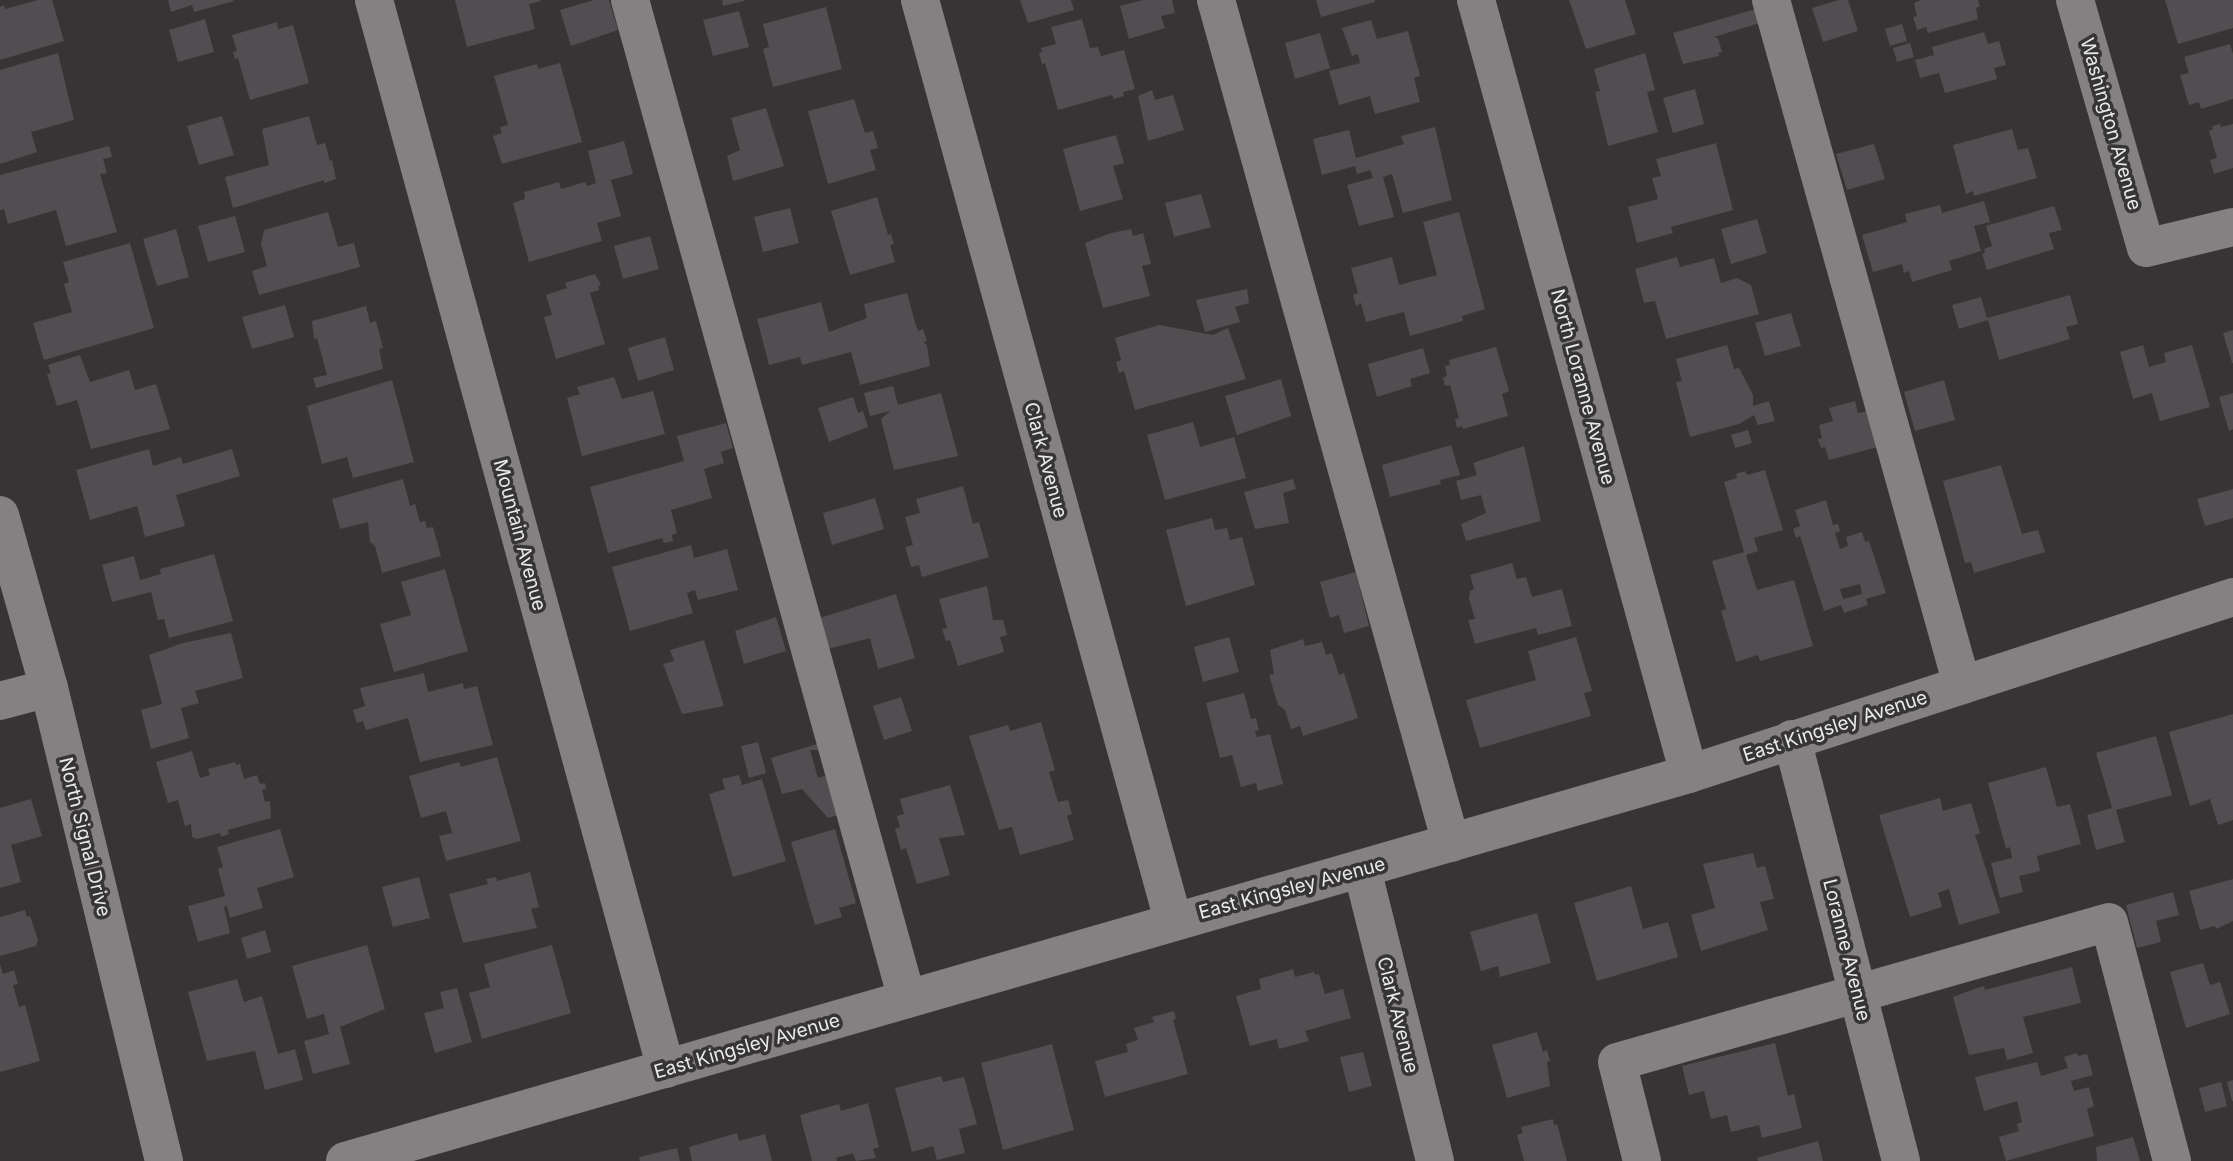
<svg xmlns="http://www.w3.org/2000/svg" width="2233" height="1161" viewBox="0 0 2233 1161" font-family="Inter,sans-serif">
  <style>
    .building { fill: #504e50; fill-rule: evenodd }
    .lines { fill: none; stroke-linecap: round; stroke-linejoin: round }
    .minor { stroke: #848183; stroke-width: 38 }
    .labels { text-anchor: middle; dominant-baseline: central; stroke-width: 7; stroke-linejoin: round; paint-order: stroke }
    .street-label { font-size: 19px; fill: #ebeaeb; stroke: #363435 }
  </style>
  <rect width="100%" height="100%" fill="#363435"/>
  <g class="building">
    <polygon points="38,0 52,0 64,41 0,60 0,7 4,5 5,9"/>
    <polygon points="168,0 233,0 234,1 194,12 192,5 171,12"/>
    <polygon points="455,0 541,0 541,1 529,4 535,29 467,47"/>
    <polygon points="594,0 609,0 618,30 571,46 560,10"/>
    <polygon points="722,0 744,0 744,1 723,6"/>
    <polygon points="1020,0 1071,0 1074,10 1028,23"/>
    <polygon points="1143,0 1172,0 1175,13 1161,16 1165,28 1129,39 1120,6"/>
    <polygon points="1316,0 1375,0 1375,2 1321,17"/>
    <polygon points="1569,0 1625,0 1636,34 1586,49"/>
    <polygon points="1839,0 1848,0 1858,31 1823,42 1812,8"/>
    <polygon points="1921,0 1978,0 1980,6 1976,8 1978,19 1928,33 1926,27 1917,30 1913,17 1917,16 1914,3"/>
    <polygon points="2165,0 2233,0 2233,28 2178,44"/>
    <polygon points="826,7 842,69 773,87 763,49 769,47 763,24"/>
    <polygon points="1759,8 1763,22 1714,37 1718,38 1722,52 1718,53 1719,56 1683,64 1673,33"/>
    <polygon points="739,11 749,47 713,56 703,20"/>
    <polygon points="205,19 214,52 178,62 169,30"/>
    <polygon points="1082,19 1090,48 1098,47 1101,56 1124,50 1135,89 1123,92 1124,96 1114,99 1112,95 1058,110 1045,63 1042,64 1039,53 1042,52 1041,48 1056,44 1051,27"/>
    <polygon points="1371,20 1377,39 1408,31 1420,76 1414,78 1420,102 1375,114 1370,96 1339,105 1329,71 1360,63 1358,54 1352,56 1342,28"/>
    <polygon points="277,22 278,29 293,25 309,83 250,100 238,58 235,59 233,52 237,51 232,35"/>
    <polygon points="1902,24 1907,41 1890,46 1885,29"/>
    <polygon points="1984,32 1988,44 1999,41 2006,65 1994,68 1997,79 1945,93 1939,73 1920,78 1915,60 1934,55 1932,47"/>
    <polygon points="1320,33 1330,68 1295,79 1285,43"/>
    <polygon points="1910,43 1914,57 1897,62 1893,48"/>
    <polygon points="2230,44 2233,54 2233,99 2201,109 2199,102 2189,105 2180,75 2189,73 2184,57"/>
    <polygon points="58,53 74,120 31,132 37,152 0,164 0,70"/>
    <polygon points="1645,53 1655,90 1647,92 1658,132 1608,146 1595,92 1600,91 1594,69"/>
    <polygon points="560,63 582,142 502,164 493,136 502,133 500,127 508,125 494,76 537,64 538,69"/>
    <polygon points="1695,89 1704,124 1673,133 1663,98"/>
    <polygon points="1152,90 1155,100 1173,95 1184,130 1148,141 1138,96"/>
    <polygon points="854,99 865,133 873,131 878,148 870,150 876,170 828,184 808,111"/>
    <polygon points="766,108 784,166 733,181 727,156 740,150 731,118"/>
    <polygon points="222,116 234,155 199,165 187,126"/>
    <polygon points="309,116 317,145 325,143 330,161 332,160 336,179 324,183 324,180 233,208 225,177 269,165 262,129"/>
    <polygon points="2220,124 2221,127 2233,124 2233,168 2214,174 2210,160 2217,158 2209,131 2213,129 2212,126"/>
    <polygon points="1435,127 1452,200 1403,213 1392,174 1383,177 1394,217 1359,226 1347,185 1373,178 1370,170 1357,174 1355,166 1322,175 1313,139 1349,130 1356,158 1404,144 1401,136"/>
    <polygon points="2012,129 2018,150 2028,148 2037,178 1974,196 1973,191 1966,194 1953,145"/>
    <polygon points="1116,135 1124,163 1113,166 1123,199 1080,211 1063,149"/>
    <polygon points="624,141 633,174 611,180 621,216 597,223 602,241 529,262 513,203 525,199 524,192 559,182 561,189 585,182 587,186 596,183 588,151"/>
    <polygon points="1716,143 1733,210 1671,227 1673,233 1637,243 1628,207 1658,199 1652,178 1661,176 1656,159"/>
    <polygon points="1874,144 1885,179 1847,190 1836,154"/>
    <polygon points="109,146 112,157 103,159 107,173 100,174 117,232 66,246 56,210 8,224 4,209 0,210 0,175"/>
    <polygon points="1201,194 1211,227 1174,237 1165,203"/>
    <polygon points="877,197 888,235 891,234 894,244 890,245 895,262 850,275 831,211"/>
    <polygon points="1984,201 1990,222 1974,226 1981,251 1949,261 1952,270 1912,282 1909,271 1904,273 1902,264 1873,272 1862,235 1907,222 1905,214 1940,205 1942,213"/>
    <polygon points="2054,206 2062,230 2049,233 2054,249 1987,270 1982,254 1985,253 1984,249 1992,246 1986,226"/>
    <polygon points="790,208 799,243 763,252 754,217"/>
    <polygon points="328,212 338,247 354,243 360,267 259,295 252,271 267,266 261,244 264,230"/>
    <polygon points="1459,212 1485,309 1462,316 1463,321 1410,336 1404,312 1366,322 1361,303 1356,306 1353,295 1358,293 1351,268 1392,257 1399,285 1437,275 1423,222"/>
    <polygon points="235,216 245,252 208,262 198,226"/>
    <polygon points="1757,219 1767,253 1731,264 1721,229"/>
    <polygon points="176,229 189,277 157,286 143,239"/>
    <polygon points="1131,229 1133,236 1143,233 1151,264 1142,266 1150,296 1103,308 1085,243 1111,233"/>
    <polygon points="650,236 659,269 623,279 614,246"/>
    <polygon points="130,243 154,328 44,360 33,323 72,312 64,284 69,282 63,262"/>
    <polygon points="1677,257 1680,267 1714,258 1721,283 1737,278 1751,285 1759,314 1666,339 1655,301 1644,303 1635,269"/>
    <polygon points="595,274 601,285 598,286 599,290 590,293 605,344 556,359 544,317 552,315 546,295 567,288 565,283"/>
    <polygon points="1247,289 1249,303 1235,307 1240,322 1205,332 1196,300"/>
    <polygon points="907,293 916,326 919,331 923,329 927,341 923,342 927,345 930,366 860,385 851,352 802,365 800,357 769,365 757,319 821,302 829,332 867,318 864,304"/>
    <polygon points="2070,295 2078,324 2066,327 2070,339 1999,360 1988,320 1959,329 1952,305 1981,297 1987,318"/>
    <polygon points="285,305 294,337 252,349 242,317"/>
    <polygon points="366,306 370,323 376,321 383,348 379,349 383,369 316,388 313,378 327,375 317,338 314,339 312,321"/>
    <polygon points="1791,313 1801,346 1765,356 1755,323"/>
    <polygon points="1159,325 1213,335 1228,328 1246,379 1135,410 1124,371 1119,373 1116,362 1121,360 1115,338"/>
    <polygon points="2233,330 2233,363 2232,363 2223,333"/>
    <polygon points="665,337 674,370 638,381 628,348"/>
    <polygon points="1727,345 1734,369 1739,368 1753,395 1753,406 1769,401 1775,421 1758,425 1754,415 1739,424 1690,437 1676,382 1682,381 1676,359"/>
    <polygon points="2143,345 2149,367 2166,362 2164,353 2192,345 2210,407 2160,421 2152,393 2133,399 2120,352"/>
    <polygon points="1496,347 1509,391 1502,394 1508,416 1463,429 1462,426 1457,428 1455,419 1459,418 1450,385 1445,386 1443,378 1447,376 1445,366 1450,365 1449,360"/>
    <polygon points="1423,348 1430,373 1410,379 1412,386 1377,397 1368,364"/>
    <polygon points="80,355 90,382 129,370 135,390 156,384 170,429 91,449 77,400 57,406 47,374 51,373 48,365"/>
    <polygon points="614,377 622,399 653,391 665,434 582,456 567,398 580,394 577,387"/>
    <polygon points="1281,379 1291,416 1237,435 1225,396"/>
    <polygon points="392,380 414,462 353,478 347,457 322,464 307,406"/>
    <polygon points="1944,380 1955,420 1915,431 1904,392"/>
    <polygon points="893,386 898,405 941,393 958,456 894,470 881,419 890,411 870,416 864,393"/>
    <polygon points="2233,393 2233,429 2229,431 2219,397"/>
    <polygon points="853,397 858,413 863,411 868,427 829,442 818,408"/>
    <polygon points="1855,401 1858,413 1867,411 1878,447 1829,460 1825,447 1821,448 1818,439 1822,438 1819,425 1833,421 1829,408"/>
    <polygon points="1193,422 1200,447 1234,437 1246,478 1165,500 1147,435"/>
    <polygon points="726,423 733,448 721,452 724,463 704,469 712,498 671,510 677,533 672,535 673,541 664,543 662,538 608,553 590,487 684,461 677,436"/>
    <polygon points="1748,430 1752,443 1735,448 1731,435"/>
    <polygon points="1451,445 1460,475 1440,480 1441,484 1390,497 1382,465"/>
    <polygon points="1524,446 1541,521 1466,541 1461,524 1486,513 1481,495 1461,500 1456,481 1477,475 1473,463"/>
    <polygon points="149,449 153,466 181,457 183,464 232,449 240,476 176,495 185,526 145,537 137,506 90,520 76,470"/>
    <polygon points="2001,465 2022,534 2038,530 2045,552 1974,573 1971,562 1965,563 1943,481"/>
    <polygon points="1765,470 1783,530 1754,538 1758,551 1746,555 1757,590 1794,580 1813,646 1760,661 1758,655 1736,662 1721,611 1726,609 1712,561 1744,552 1724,482 1737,478 1736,474 1745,471 1747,475"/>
    <polygon points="403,479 410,506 415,504 420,522 425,521 427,528 433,527 441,556 382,573 375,546 370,542 368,522 340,529 332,499"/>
    <polygon points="1293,479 1296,489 1283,493 1289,523 1255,529 1244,492"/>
    <polygon points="963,486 973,524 979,522 989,557 922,577 919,565 911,567 905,547 913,545 905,517 920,513 916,499"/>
    <polygon points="2233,489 2233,518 2205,526 2197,499"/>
    <polygon points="875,498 884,529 832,545 823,513"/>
    <path d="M1826,500L1833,525L1838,524L1840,531L1835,533L1840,549L1848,546L1846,537L1862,532L1865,542L1869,541L1886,593L1866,599L1868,605L1844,613L1841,605L1824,611L1800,536L1796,538L1793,529L1800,526L1795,510ZM1860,584L1862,594L1843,599L1840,589Z"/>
    <polygon points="1212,518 1215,530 1227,528 1230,540 1242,537 1255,585 1186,606 1166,530"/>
    <polygon points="691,545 694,558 727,549 738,590 698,600 695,590 687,593 693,613 630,631 612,567"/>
    <polygon points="214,554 233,621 169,638 164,619 158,620 151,592 112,602 102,565 134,556 140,580 161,574 160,569"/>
    <polygon points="1512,563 1517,579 1526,577 1532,597 1562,589 1572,626 1538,635 1536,628 1475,644 1468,620 1475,619 1469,599 1470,591 1474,589 1470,575"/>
    <polygon points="445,569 468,651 394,672 380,624 411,615 401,582"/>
    <polygon points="1356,572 1369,626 1344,633 1339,615 1330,618 1320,582"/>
    <polygon points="987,586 993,620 1003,620 1007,635 1000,637 1004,652 958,666 950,640 946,641 942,629 947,628 939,599"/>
    <polygon points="896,594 915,658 878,669 870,638 828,649 820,618"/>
    <polygon points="776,617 786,651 744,664 735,631"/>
    <polygon points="231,633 243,678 195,691 199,703 181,708 189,738 151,749 141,710 162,704 149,655 183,643"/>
    <polygon points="1229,637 1239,672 1203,682 1194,647"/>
    <polygon points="1576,637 1592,691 1584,693 1591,716 1480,748 1466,700 1536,680 1528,651"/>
    <polygon points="1303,639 1305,646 1322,642 1326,655 1332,653 1339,675 1344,673 1358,718 1303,736 1300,726 1291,729 1285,710 1278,705 1269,675 1274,674 1270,650"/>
    <polygon points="704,640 724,706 682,714 663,664 674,661 670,650"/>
    <polygon points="424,673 428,692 463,683 464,689 477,686 493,745 420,762 408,718 366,730 363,721 357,723 353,710 365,706 360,688"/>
    <polygon points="1244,693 1251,719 1256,718 1259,730 1255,731 1257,737 1270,734 1283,784 1258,791 1256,783 1241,787 1232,755 1220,758 1206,703"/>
    <polygon points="901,697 912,731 884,740 873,706"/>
    <polygon points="2233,714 2233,820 2218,825 2210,799 2190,806 2169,732"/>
    <polygon points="1041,722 1055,770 1049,772 1058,802 1068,800 1072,814 1067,816 1074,840 1020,855 1012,827 999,830 969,736 1008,725 1010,731"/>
    <polygon points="2156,736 2172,795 2116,810 2125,842 2096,850 2087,815 2112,808 2096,753"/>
    <polygon points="758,742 766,773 749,778 741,746"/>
    <polygon points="817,744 819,750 810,750 818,778 827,775 838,815 828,818 802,789 782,794 771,758"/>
    <polygon points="192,751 200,778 210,775 208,769 235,762 236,765 240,764 244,779 257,775 260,784 265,783 266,789 262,790 265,802 270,801 271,818 228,830 229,834 221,837 220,833 197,839 192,837 191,824 185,826 178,800 168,803 156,762"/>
    <polygon points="497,757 521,841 446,861 439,836 452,833 446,811 421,818 409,776 459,762 461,767"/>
    <polygon points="2046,767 2057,807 2070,804 2081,844 2037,856 2040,871 2019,876 2023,892 2000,898 1991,863 2012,858 2010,847 2006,849 1988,783"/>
    <polygon points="739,775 742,785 762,779 786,861 733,877 709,794 725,789 722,779"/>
    <polygon points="950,785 965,835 939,838 950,875 917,884 906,848 901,850 895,829 900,827 897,816 904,814 900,799"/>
    <polygon points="1940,798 1943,811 1971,803 1980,833 1975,835 2000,913 1959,925 1949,889 1938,893 1942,907 1910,917 1879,815"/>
    <polygon points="31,799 42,836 11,845 21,882 0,888 0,808"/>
    <polygon points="280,829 294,877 257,888 263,908 230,918 227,906 224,907 230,933 198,942 188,906 225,896 218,869 223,867 217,847"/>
    <polygon points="835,829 856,903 839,908 842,917 815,925 791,842"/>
    <polygon points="1753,853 1757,868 1765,866 1774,899 1760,902 1768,930 1701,951 1691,915 1715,908 1703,864"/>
    <polygon points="530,872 539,907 531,909 537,928 463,943 449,894 488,884 486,879 496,877 497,881"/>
    <polygon points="419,877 430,918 393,927 382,887"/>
    <polygon points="2233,879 2233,921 2216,929 2215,926 2200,930 2189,891"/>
    <polygon points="1631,886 1643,929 1668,922 1678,957 1597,981 1574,903"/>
    <polygon points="2173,892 2179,915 2156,921 2161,942 2137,948 2126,905"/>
    <polygon points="25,910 27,917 30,916 38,940 36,946 0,956 0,917"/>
    <polygon points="1537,913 1551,963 1500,977 1498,966 1481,971 1470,932"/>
    <polygon points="265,930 271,952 247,959 241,938"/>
    <polygon points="367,945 385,1009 340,1027 350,1064 313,1074 304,1041 329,1034 324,1014 307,1019 292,966"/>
    <polygon points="552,945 571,1013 482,1039 469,993 490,987 484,964"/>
    <polygon points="2203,963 2210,985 2220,982 2230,1014 2186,1028 2170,972"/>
    <polygon points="0,964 3,974 14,970 18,984 13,985 19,1007 25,1005 40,1061 0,1072"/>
    <polygon points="2072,967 2081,1003 2023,1017 2033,1053 2007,1060 2004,1048 1969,1055 1953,997 1977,988 1984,986 1985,990"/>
    <polygon points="1293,969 1295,977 1314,972 1315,975 1319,974 1325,994 1343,989 1351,1018 1305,1031 1309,1041 1279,1049 1277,1039 1250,1046 1236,996 1261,989 1259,979"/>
    <polygon points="237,979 244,1002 262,996 278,1054 295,1049 303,1080 265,1090 255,1051 207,1061 188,992"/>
    <polygon points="457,988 472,1042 435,1053 424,1013 444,1008 440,992"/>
    <polygon points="1174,1011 1176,1019 1173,1020 1188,1074 1105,1097 1095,1061 1128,1052 1126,1044 1138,1040 1134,1028 1154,1022 1152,1017"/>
    <polygon points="1537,1032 1543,1052 1547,1050 1550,1061 1547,1062 1550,1086 1507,1098 1492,1045"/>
    <polygon points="1775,1043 1788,1096 1794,1094 1802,1128 1762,1138 1759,1125 1731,1132 1727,1115 1711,1119 1704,1091 1689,1095 1682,1066"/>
    <polygon points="1052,1044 1074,1130 1003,1150 981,1063"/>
    <polygon points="1363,1052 1372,1086 1349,1092 1340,1057"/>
    <polygon points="2077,1053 2078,1056 2087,1054 2093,1075 2071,1081 2074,1091 2089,1087 2094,1106 2087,1109 2094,1136 2006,1161 1999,1137 2019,1131 2017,1124 2022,1122 2017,1101 1984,1111 1975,1077 2037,1062 2041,1076 2068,1068 2064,1057"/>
    <polygon points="941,1076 943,1082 964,1077 977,1124 959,1129 965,1153 937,1160 933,1146 912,1152 895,1088"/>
    <polygon points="2233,1080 2233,1101 2232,1101 2227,1082"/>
    <polygon points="2221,1082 2227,1106 2205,1112 2199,1088"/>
    <polygon points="868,1103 879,1147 873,1149 876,1158 856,1161 853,1153 836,1158 837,1161 812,1161 800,1115 839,1104 841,1111"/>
    <polygon points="1553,1119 1554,1125 1557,1124 1567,1161 1524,1161 1517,1135 1523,1133 1521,1127"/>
    <polygon points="737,1133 739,1141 765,1134 772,1161 692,1161 689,1147"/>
    <polygon points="2133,1137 2140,1161 2097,1161 2096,1147"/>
    <polygon points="1818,1141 1823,1161 1758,1161 1757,1158"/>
    <polygon points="677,1148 680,1161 640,1161 639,1157"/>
  </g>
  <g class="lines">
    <g class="minor">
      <polyline points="374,0 666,1069"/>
      <polyline points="630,0 907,999"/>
      <polyline points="920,0 1173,920"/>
      <polyline points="1216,0 1451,843"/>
      <polyline points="1476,0 1689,774"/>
      <polyline points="1771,0 1962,685"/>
      <polyline points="2075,0 2146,248 2233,227"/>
      <polyline points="0,515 49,688 164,1161"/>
      <polyline points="0,701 49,688"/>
      <polyline points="1792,739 1901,1161"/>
      <polyline points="1362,869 1435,1161"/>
      <polyline points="345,1161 1689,774 2233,597"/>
      <polyline points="1642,1161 1617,1062 2109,922 2172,1161"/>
    </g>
  </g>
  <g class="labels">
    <g class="street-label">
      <text transform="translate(2111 124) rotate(74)">Washington Avenue</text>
      <text transform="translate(1583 387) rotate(75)">North Loranne Avenue</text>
      <text transform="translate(1046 460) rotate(75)">Clark Avenue</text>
      <text transform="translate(520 535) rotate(75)">Mountain Avenue</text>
      <text transform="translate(1835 726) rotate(-18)">East Kingsley Avenue</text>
      <text transform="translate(85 837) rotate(76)">North Signal Drive</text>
      <text transform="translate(1292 888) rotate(-15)">East Kingsley Avenue</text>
      <text transform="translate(1847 950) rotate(76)">Loranne Avenue</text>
      <text transform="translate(1398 1015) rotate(76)">Clark Avenue</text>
      <text transform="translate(747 1046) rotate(-16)">East Kingsley Avenue</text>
    </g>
  </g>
</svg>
